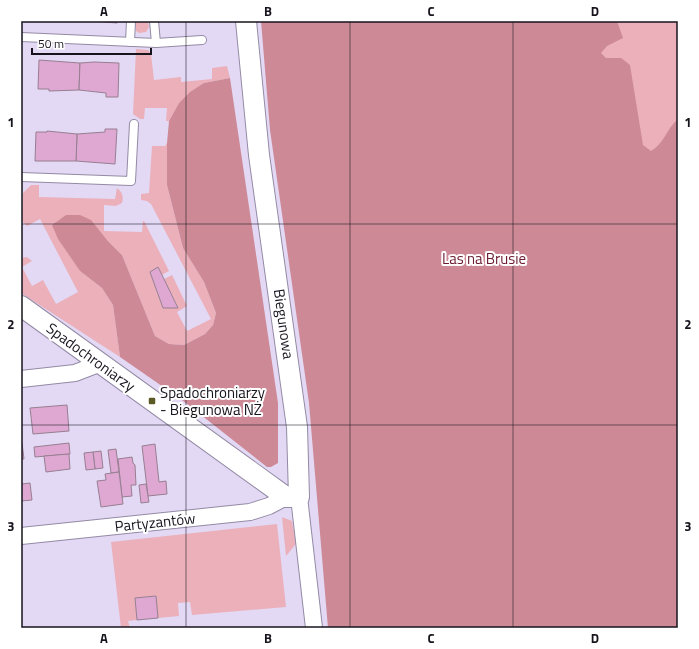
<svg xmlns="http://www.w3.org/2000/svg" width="699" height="649" viewBox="0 0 699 649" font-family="'Titillium Web',sans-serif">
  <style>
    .green { fill: #ebb0ba }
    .forest { fill: #cd8a96 }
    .building { fill: #dea8d2; stroke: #977f91 }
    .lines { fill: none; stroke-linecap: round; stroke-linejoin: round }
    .service-casing { stroke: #938aa4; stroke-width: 10 }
    .minor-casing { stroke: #938aa4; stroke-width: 18 }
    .tertiary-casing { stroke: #938aa4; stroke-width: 22 }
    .service { stroke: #fff; stroke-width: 8 }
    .minor { stroke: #fff; stroke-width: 16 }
    .tertiary { stroke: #fff; stroke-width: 20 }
    .grid { fill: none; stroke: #17131d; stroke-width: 1; stroke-opacity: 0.55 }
    .poi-dot { fill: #5b5a27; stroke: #fff; stroke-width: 1.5 }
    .labels { text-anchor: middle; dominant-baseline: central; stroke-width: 4; stroke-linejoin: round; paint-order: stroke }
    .park-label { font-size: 15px; fill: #6a1b32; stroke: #fff }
    .street-label { font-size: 15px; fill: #17131d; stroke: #fff }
    .poi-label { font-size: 15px; fill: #17131d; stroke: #fff; text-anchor: start }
    .neatline { fill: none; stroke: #17131d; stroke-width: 1.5 }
    .grid-label { font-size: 13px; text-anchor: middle; font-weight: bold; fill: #17131d }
  </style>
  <rect width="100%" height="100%" fill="#e3d9f5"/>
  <g class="green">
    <polygon points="135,21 148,21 149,27 146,32 139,33 136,31"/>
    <polygon points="554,21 678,21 678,172 642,178"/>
    <polygon points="136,49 148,50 151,54 154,80 181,77 181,82 212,79 212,68 227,66 230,78 204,83 179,103 169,121 166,121 167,108 145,108 144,119 140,119 133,114"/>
    <path d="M167,143V185L183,248L204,282L216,313L213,325L205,334L184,345L169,344L155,336L122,255L107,240L74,260L80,271L102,288L113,305L120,357L21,293V258L27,257L32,261L22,267L32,286L43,280L56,304L78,292L40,219L27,226L22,221L23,193L31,185H39V197L115,199L117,188C122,192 124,196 122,203L116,206L104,205V231L142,232L143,221H144L169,271L162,275L158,267L150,272L163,308L178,307L164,279L172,275L187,306L177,312L187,331L211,319L151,204L147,201L141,200V194L149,193L152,146H165Z"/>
    <polygon points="282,517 292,521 296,544 286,556"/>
    <polygon points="277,524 286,607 192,615 190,602 178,603 179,616 158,618 156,596 135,598 137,620 128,621 130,628 121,628 111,542"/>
  </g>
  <g class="forest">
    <path d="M261,21H617L623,38L607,46L601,53L606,58H621L630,65L643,145L651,151C664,144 667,128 678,119V628H328L309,403L270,130Z"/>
    <polygon points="230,78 278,403 278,463 271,467 267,467 182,400 120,357 113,305 102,288 80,271 58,239 52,225 66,215 80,215 91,220 107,240 122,255 155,336 169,344 184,345 205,334 213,325 216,313 204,282 183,248 167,185 167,143 169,121 179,103 190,92 204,83"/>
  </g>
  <g class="building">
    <polygon points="92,21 117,21 117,23"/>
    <polygon points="39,60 80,63 79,90 49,91 49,89 38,89"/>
    <polygon points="94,62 119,63 118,97 106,97 106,93 79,90 80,63"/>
    <polygon points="105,129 117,129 115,164 76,161 77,134 105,132"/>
    <polygon points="47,131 77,134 76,161 35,161 36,132 47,132"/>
    <polygon points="158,267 163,277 178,308 163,308 150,272"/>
    <polygon points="67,405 69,431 33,434 30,408"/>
    <polygon points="21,443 22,443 24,459 21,459"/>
    <polygon points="69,443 70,454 35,457 34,447"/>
    <polygon points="155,444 159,482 166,481 167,494 148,496 142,446"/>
    <polygon points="116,449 119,472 111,473 108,450"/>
    <polygon points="101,451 103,468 95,469 93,452"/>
    <polygon points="93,452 95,469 86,470 84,453"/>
    <polygon points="69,454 70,469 46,472 44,456"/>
    <polygon points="132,457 133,463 135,465 136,485 131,485 132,496 122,497 118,459"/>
    <polygon points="119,472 123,504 101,507 97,481 106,480 105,474"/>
    <polygon points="21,480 22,484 30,483 32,500 21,501"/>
    <polygon points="146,484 149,502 141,503 139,485"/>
    <polygon points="156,596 158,618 137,620 135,598"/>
  </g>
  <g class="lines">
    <g class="service-casing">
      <g id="service">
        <polyline points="154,21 156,43"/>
        <polyline points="21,37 156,43 202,40"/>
        <polyline points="130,42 131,21"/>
        <polyline points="21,177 131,181 134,124"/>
      </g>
    </g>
    <g class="minor-casing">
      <g id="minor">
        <polyline points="21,379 75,373 101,363"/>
        <polyline points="299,497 314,628"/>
        <polyline points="21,536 250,512 269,506 286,497"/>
      </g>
    </g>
    <g class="tertiary-casing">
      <polyline id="tertiary" points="21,306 286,497 299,497 297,427 259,155 246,21"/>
    </g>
    <use href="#service" class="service"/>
    <use href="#minor" class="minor"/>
    <use href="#tertiary" class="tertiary"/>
  </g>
  <path class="grid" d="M186,21V628M350,21V628M513,21V628M21,224H678M21,425H678"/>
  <rect class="poi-dot" x="148" y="397" width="8" height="8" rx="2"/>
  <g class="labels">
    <g class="park-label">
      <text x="484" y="258">Las na Brusie</text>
    </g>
    <g class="street-label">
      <text transform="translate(284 324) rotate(82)">Biegunowa</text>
      <text transform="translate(91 357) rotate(36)">Spadochroniarzy</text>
      <text transform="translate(155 522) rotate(-6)">Partyzantów</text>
    </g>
    <g class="poi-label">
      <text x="160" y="392">Spadochroniarzy<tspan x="160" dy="17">- Biegunowa NŻ</tspan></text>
    </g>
  </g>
  <rect width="699" height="649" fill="none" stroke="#ffffff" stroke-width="44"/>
  <path d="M32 48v6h119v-6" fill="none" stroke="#17131d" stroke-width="2"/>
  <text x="38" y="48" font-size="12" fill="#17131d" stroke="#ffffff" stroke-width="3" paint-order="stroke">50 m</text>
  <rect x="22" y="22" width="655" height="605" class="neatline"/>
  <g class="grid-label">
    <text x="104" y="16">A</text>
    <text x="268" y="16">B</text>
    <text x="431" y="16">C</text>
    <text x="595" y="16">D</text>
    <text x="11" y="127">1</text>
    <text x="688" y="127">1</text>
    <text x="11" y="329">2</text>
    <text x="688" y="329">2</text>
    <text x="11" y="531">3</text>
    <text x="688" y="531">3</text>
    <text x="104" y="643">A</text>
    <text x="268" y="643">B</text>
    <text x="431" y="643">C</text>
    <text x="595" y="643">D</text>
  </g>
</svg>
